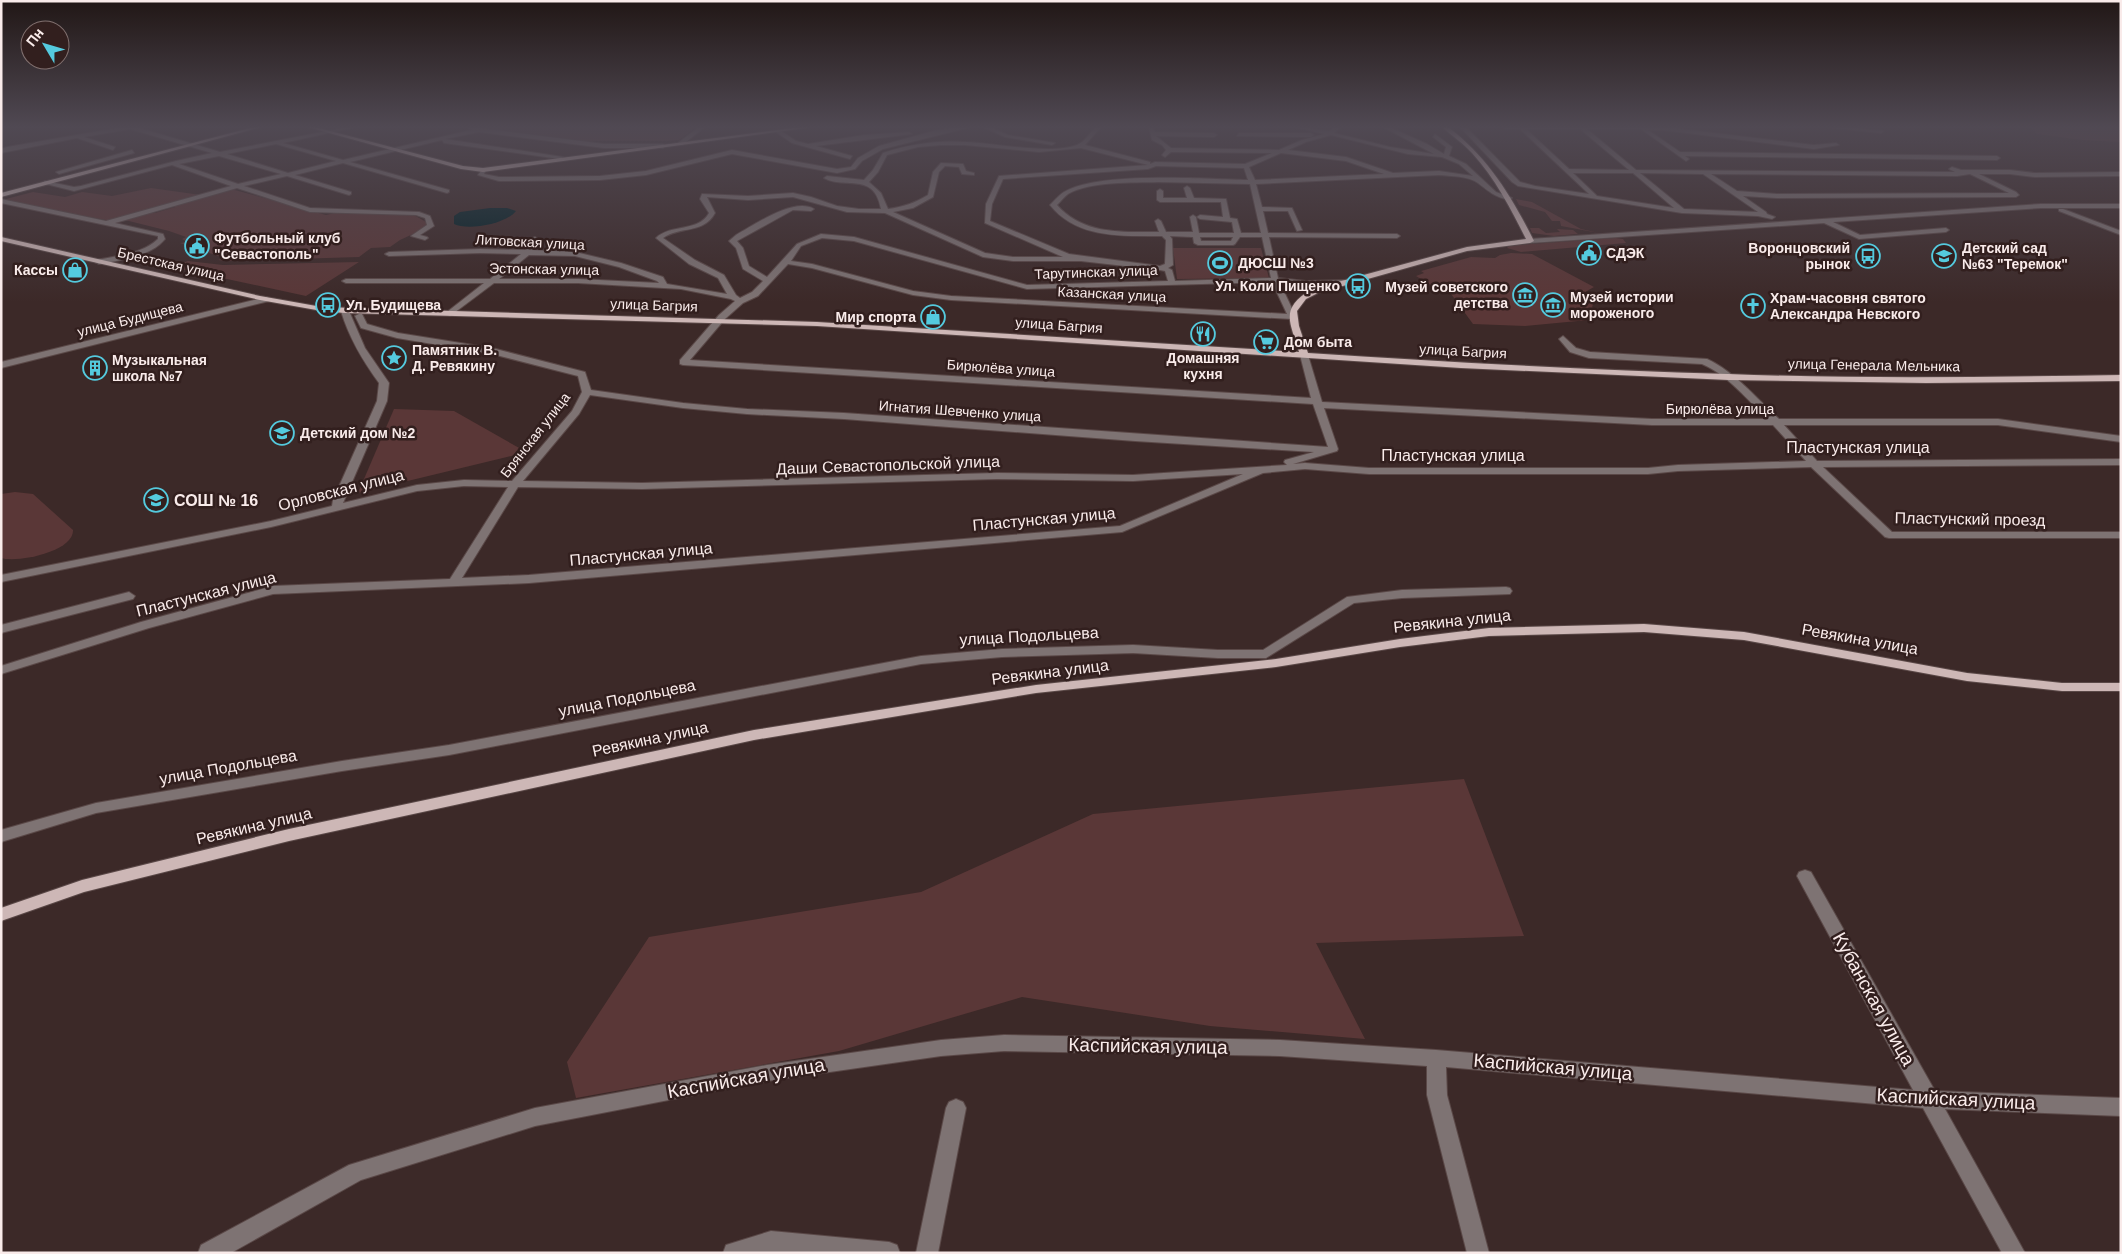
<svg xmlns="http://www.w3.org/2000/svg" width="2122" height="1254" viewBox="0 0 2122 1254" font-family="Arial,sans-serif">
  <style>
    .green { fill: #5a3737 }
    .water { fill: #002026 }
    .lines { fill: none; stroke-linecap: round; stroke-linejoin: round }
    .minor-casing { stroke: #5a4847; stroke-width: 2 }
    .major-casing { stroke: #5a4847; stroke-width: 2 }
    .minor { fill: #7e7373; fill-rule: evenodd }
    .major { fill: #cdb7b6; fill-rule: evenodd }
    .labels { text-anchor: middle; dominant-baseline: central; stroke-width: 5; stroke-linejoin: round; paint-order: stroke }
    .far-poi-label { font-size: 14px; font-weight: bold; fill: #f9ebea; stroke: #321f1e; text-anchor: start }
    .far-street-label { font-size: 14px; fill: #f9ebea; stroke: #321f1e }
    .street-label { font-size: 16px; fill: #f9ebea; stroke: #321f1e }
    .poi-label { font-size: 16px; font-weight: bold; fill: #f9ebea; stroke: #321f1e; text-anchor: start }
    .near-street-label { font-size: 19px; fill: #f9ebea; stroke: #321f1e }
  </style>
  <rect width="100%" height="100%" fill="#3c2928"/>
  <g class="green">
    <polygon points="479,127 696,127 679,140 664,141 586,141"/>
    <polygon points="2029,127 2121,127 2121,142 2082,140 2037,134"/>
    <polygon points="151,188 201,195 111,221 2,200 33,192 65,197 82,192 112,196"/>
    <polygon points="231,189 326,215 347,210 374,214 414,215 426,222 428,227 400,240 390,247 371,248 359,257 227,261 218,260 224,258 180,243 187,242 182,239 186,237 169,231 125,220 149,212 155,213 175,207 171,206"/>
    <polygon points="1516,199 1532,202 1581,229 1599,233 1561,226 1560,221 1552,221 1545,212 1519,205"/>
    <polygon points="1530,228 1539,228 1546,233 1560,232 1557,229 1573,230 1578,234 1554,236 1532,233"/>
    <polygon points="1616,238 1623,239 1626,243 1521,252 1507,248 1509,246 1517,245"/>
    <polygon points="1173,248 1261,248 1269,278 1177,279"/>
    <polygon points="1511,253 1532,254 1594,287 1585,292 1594,302 1592,307 1599,319 1525,326 1473,324 1446,287 1434,287 1416,276 1424,273 1421,271 1471,257 1495,258 1500,255"/>
    <polygon points="188,261 223,265 359,262 306,296 171,267"/>
    <polygon points="394,409 454,411 521,449 515,455 358,493"/>
    <path d="M15,492L33,494L73,530C74,552 17,563 1,558V494Z"/>
    <polygon points="1464,779 1524,936 1316,943 1365,1039 1210,1026 1022,997 839,1051 576,1098 567,1062 649,937 921,892 1093,814"/>
  </g>
  <path class="water" d="M490,208H507L516,211C506,224 468,231 454,224V216L460,212Z"/>
  <g class="lines">
    <g class="minor-casing">
      <g id="minor">
        <path d="M123,127H136L220,152L348,127H356L283,143L343,160L471,130L469,129L472,127L604,144H663L666,146L663,148H604L479,132L445,139L563,157L560,159L444,143L442,140L350,162L449,190V192L447,193L343,163L295,175L351,192V194L349,195L287,176L244,186L310,208L419,212L430,216L434,226L420,235L427,237L428,238L425,240L411,236L427,225L425,218L416,215L310,212L237,188L115,223L163,234L165,239C150,257 121,260 99,264L95,262L96,260C117,256 142,254 158,239V236L1,203V199L106,221L231,186L172,165L74,191L42,183L45,181L74,187L81,186L176,161L212,153L130,129L84,137L115,147L113,150L77,138L1,153V149L7,147ZM276,144L336,161L288,173L227,154ZM219,156L281,174L238,184L179,164Z"/>
        <polygon points="699,127 705,127 682,145 678,145 678,143"/>
        <polygon points="960,127 971,127 883,149 862,161 855,169 837,173 732,154 646,175 600,180 499,181 478,175 483,168 486,170 484,174 499,177 600,176 646,171 732,150 837,169 851,167 858,158 879,146 937,130"/>
        <polygon points="983,127 990,127 1008,135 1055,143 1052,145 1005,137"/>
        <path d="M1095,127H1101L1085,145L1150,162V164L1155,162L1245,164L1272,153L1171,152L1165,157L1162,155L1166,150L1162,145L1152,140L1149,127H1153L1155,132L1214,133L1217,135L1214,137L1156,136L1171,148L1279,150L1302,140L1324,134L1295,127L1329,131L1336,127H1341L1334,133L1390,147L1434,154L1383,127H1389L1427,144L1444,154L1446,147L1433,137L1435,134L1452,147L1449,156L1466,164L1496,192L1512,198L1509,200C1493,196 1490,192 1478,183C1469,176 1450,176 1439,175L1256,184L1262,207L1292,208L1302,230L1297,231L1288,211H1263L1268,233L1397,234L1400,236L1397,238L1269,237L1278,278L1306,281L1349,280L1353,282L1349,284L1306,285L1280,283L1296,317L1292,319L951,300L913,295L812,268L788,264L758,296L743,303L725,319L690,360L1311,398L1300,355L1304,352L1308,355L1322,402L1652,419H1768C1747,400 1728,375 1702,364L1589,358L1570,352L1559,339L1563,336L1576,348L1590,352L1707,359C1735,372 1756,398 1779,419H1998L2121,436V442L1998,425H1784L1817,461L2121,459V465L1823,467L1892,532H2121V538H1889L1885,537L1811,467L1678,471L1648,474H1369L1305,469L1263,473L1122,532L529,583L273,594L149,628L1,674V666L141,622L273,586L450,579L508,487L464,486L417,491L271,527L1,582V575L271,521L332,506L333,500L377,401L379,383C363,361 349,338 341,311L345,309L349,311L365,348L389,383L387,401L343,503L417,485L464,480L512,481L572,411L582,392L578,376L492,354L397,338L361,328L355,316L359,314H362L367,324L398,333L492,348L585,372L591,390L683,403L747,409L844,413L1328,447L1313,404L683,365L680,364V360L719,315L735,301L731,299L681,289L578,283H494L450,316L446,314L447,312L484,283H346L342,281L346,279H490L521,254L480,253L389,256L385,254L389,252L480,249L525,250L533,238L535,237L538,239L532,250L575,252L621,263L663,277L667,284L727,294L718,278L689,264L656,238C670,224 699,232 709,213L700,199L702,194L748,196L793,193L811,197L837,206L859,209H881C874,171 846,190 824,178L827,176L864,180L873,170L883,153C910,144 938,140 966,142C994,143 1051,155 1077,145C1085,142 1090,133 1095,127ZM1331,135L1408,154L1442,157L1459,164L1473,176L1439,171L1393,173L1346,157L1288,150L1306,142ZM941,145H965L1039,152L1081,148L1148,165L999,176L986,204L985,223L1063,257H1013L985,253L893,212L913,208L933,197L939,172L945,166L959,167L962,174L974,175V173L966,171L963,164L941,163L933,172L928,195C915,203 903,207 888,209L881,193L869,182L878,172L887,155L918,147ZM1281,153L1346,161L1384,174L1255,180L1249,167ZM1156,166L1244,168L1248,180C1206,179 1098,171 1064,192C1059,195 1054,201 1050,205C1077,239 1122,236 1162,236L1166,240L1165,264L1160,266L1069,254L990,221L992,204L1003,179L1148,169ZM1158,182L1250,184L1261,233H1241L1237,219L1230,218L1226,199L1194,198L1190,188L1187,186L1184,188L1187,198H1163V191L1160,189L1157,191V200L1160,202H1221L1223,217L1200,215L1197,217L1200,219L1232,222L1234,233H1199L1196,217L1193,215L1190,217L1193,232H1166L1161,221L1158,219L1155,221L1159,232C1123,232 1083,235 1057,205C1060,202 1064,197 1068,194C1090,181 1133,183 1158,182ZM707,197L748,200L793,197L847,212L885,213L983,257L1013,261H1081L1160,270L1165,271L1168,281L1027,285L854,237L821,234L797,244L767,277L749,266L743,248L737,241L793,210L811,211L814,209C794,197 754,225 736,235L729,241L736,248L743,269L763,281L752,292L740,298L736,295L724,275L695,260L663,238C680,226 704,234 715,213ZM1170,236L1193,237L1194,243L1198,245H1233L1235,244L1240,237H1262L1271,278L1175,281L1172,270L1168,268L1173,265L1172,239ZM1200,237H1233L1231,241H1201ZM822,238L854,241L1027,289L1272,282L1287,314L951,296L913,291L812,264L791,261L801,246ZM529,255L575,256L619,267L657,281L659,283L578,279H499ZM590,395L683,408L747,414L844,419L1135,441L1314,452L1285,460L1284,462L1287,465L1133,475L997,473L642,483L523,481L579,414ZM1324,408L1652,425H1773L1806,461L1678,465L1648,468H1369L1305,463L1293,464L1337,451L1338,449ZM1243,474L1120,526L529,575L462,578L518,487L642,489L997,479L1133,481Z"/>
        <path d="M1460,127H1466L1520,182L1535,186L1589,194L1520,129H1504L1502,127H1665L1814,145L1836,143L1839,145L1814,149L1663,130H1648L1680,152L1997,156L2000,158L1997,160L1685,156L1689,159L1686,161L1641,129H1587L1636,170L1955,172L1949,169L1952,167L1961,170H2010L2035,173L2121,172V176L2035,177L2010,174H1979L2016,192L2019,195L2016,197L1777,198L1743,196L1766,212L1767,214L1775,217L1772,219L1758,216L1682,213L1518,186L1512,182ZM1526,129H1580L1629,170L1569,169ZM1573,173H1633L1674,208L1597,196ZM1640,173L1703,174L1758,212L1684,209ZM1711,174L1957,176L1970,174L2009,193L1777,194L1737,191Z"/>
        <polygon points="1824,127 1844,127 1884,131 1881,133"/>
        <polygon points="778,129 796,141 808,144 864,135 909,132 912,134 816,146 852,156 850,159 792,143 776,132"/>
        <polygon points="1239,133 1311,133 1314,135 1311,137 1237,136"/>
        <polygon points="132,150 134,153 59,174 56,172"/>
        <polygon points="2041,204 2121,204 2121,208 2041,208 1833,222 1860,235 1946,228 1949,230 1946,232 1859,239 1824,223 1530,243 1526,241 1530,239"/>
        <polygon points="2059,209 2063,209 2121,231 2121,235 2059,211"/>
        <polygon points="266,297 270,299 269,301 1,368 1,362"/>
        <polygon points="1506,587 1510,588 1512,591 1510,594 1402,598 1354,603 1266,658 1218,658 1133,653 1002,657 921,664 449,755 342,771 96,813 1,842 1,830 96,803 342,761 449,745 921,656 1002,649 1133,645 1218,650 1263,650 1347,597 1402,590"/>
        <polygon points="129,592 135,596 133,599 1,633 1,625"/>
        <polygon points="1805,870 1811,872 1935,1091 2121,1098 2121,1116 1945,1109 2025,1253 2002,1253 1923,1108 1446,1067 1447,1095 1489,1253 1467,1253 1427,1095 1427,1066 1280,1056 1004,1051 941,1056 767,1081 535,1126 361,1180 231,1253 198,1253 201,1245 349,1165 535,1108 767,1065 941,1040 1004,1035 1280,1040 1436,1050 1913,1090 1797,876 1799,872"/>
        <polygon points="956,1099 963,1102 966,1108 938,1253 916,1253 946,1108 949,1102"/>
        <polygon points="771,1231 889,1242 897,1245 900,1253 723,1253 726,1245"/>
      </g>
    </g>
    <g class="major-casing">
      <g id="major">
        <polygon points="254,127 262,127 1,197 1,193"/>
        <polygon points="307,127 315,127 463,166 483,168 801,127 814,127 483,172 461,169"/>
        <path d="M1442,127H1448C1488,157 1512,197 1534,241L1530,243L1467,251L1318,293L1306,299L1297,311L1299,326L1308,353C1448,362 1588,370 1728,374C1859,379 1990,377 2121,375V381L1926,383L1729,380L1461,368L817,326L345,313L322,311L260,300L1,241V237L260,296L322,307L817,322L1299,352C1290,321 1279,309 1312,289L1467,247L1526,239C1511,209 1495,178 1472,153C1463,143 1452,136 1442,127Z"/>
        <polygon points="1644,624 1744,632 1967,673 2062,683 2121,683 2121,691 2062,691 1967,681 1744,640 1644,632 1489,636 1400,647 1276,667 1036,693 754,740 289,841 84,892 1,921 1,908 82,880 289,829 754,730 1036,685 1276,659 1400,639 1489,628"/>
      </g>
    </g>
    <use href="#minor" class="minor"/>
    <use href="#major" class="major"/>
  </g>
  <linearGradient id="sky" x2="0" y2="1"><stop stop-color="#211716"/><stop offset="0.42" stop-color="#504953"/><stop offset="1" stop-color="#504953" stop-opacity="0"/></linearGradient>
  <rect width="2122" height="302" fill="url(#sky)"/>
  <defs>
    <g id="civic-ring" transform="scale(1.25)"><circle r="9.5" fill="#321f1e" stroke="#54cade" stroke-width="1.5"/><path d="M-.6-6.5H3V-4.5H.6V-3L4-1V1h2V6H-6V1h2V-1L-.6-3ZM-1.2 2.5V6h2.4V2.5Z" fill="#54cade"/></g>
    <g id="bus-ring" transform="scale(1.25)"><circle r="9.5" fill="#321f1e" stroke="#54cade" stroke-width="1.5"/><path d="M-5-6H5V4H4V6H2V4H-2V6H-4V4H-5ZM-3.5-4V0h7V-4ZM-3.5 1.2v1.5H-2V1.2ZM2 1.2v1.5H3.5V1.2Z" fill="#54cade"/></g>
    <g id="school-ring" transform="scale(1.25)"><circle r="9.5" fill="#321f1e" stroke="#54cade" stroke-width="1.5"/><path d="M0-5L7-2L0 1L-7-2ZM-4 1L0 2.5L4 1V4Q0 6-4 4Z" fill="#54cade"/></g>
    <g id="stadium-ring" transform="scale(1.25)"><circle r="9.5" fill="#321f1e" stroke="#54cade" stroke-width="1.5"/><path d="M0-5a6.5 5 0 1 0 0 10a6.5 5 0 1 0 0-10ZM-3.5-1.8h7v3.6h-7Z" fill="#54cade"/></g>
    <g id="shop-ring" transform="scale(1.25)"><circle r="9.5" fill="#321f1e" stroke="#54cade" stroke-width="1.5"/><path d="M-5-2.5h2.3a2.7 3.5 0 0 1 5.4 0H5L5.5 6h-11ZM-1.5-2.5h3a1.5 2.3 0 0 0-3 0Z" fill="#54cade"/></g>
    <g id="museum-ring" transform="scale(1.25)"><circle r="9.5" fill="#321f1e" stroke="#54cade" stroke-width="1.5"/><path d="M0-6L6-3V-2H-6V-3ZM-5-1h2V3h-2ZM-1-1h2V3h-2ZM3-1h2V3H3ZM-6 4H6V6H-6Z" fill="#54cade"/></g>
    <g id="church-ring" transform="scale(1.25)"><circle r="9.5" fill="#321f1e" stroke="#54cade" stroke-width="1.5"/><path d="M-1.2-6h2.4v3.5h3.3v2.4h-3.3V6h-2.4V-.1h-3.3v-2.4h3.3Z" fill="#54cade"/></g>
    <g id="restaurant-ring" transform="scale(1.25)"><circle r="9.5" fill="#321f1e" stroke="#54cade" stroke-width="1.5"/><path d="M-5-6h1v4h1v-4h1v4h1v-4h1v5L-1.5 .5V6h-2V.5L-5-1ZM5-6V6H3V1.5H1.5Q1.5-4 5-6Z" fill="#54cade"/></g>
    <g id="supermarket-ring" transform="scale(1.25)"><circle r="9.5" fill="#321f1e" stroke="#54cade" stroke-width="1.5"/><path d="M-6-5.5h2.5l.6 2H6L4.5 2H-2.5L-4.4-4H-6ZM-1.5 3.2a1.3 1.3 0 1 0 .1 0ZM3 3.2a1.3 1.3 0 1 0 .1 0Z" fill="#54cade"/></g>
    <g id="sight-ring" transform="scale(1.25)"><circle r="9.5" fill="#321f1e" stroke="#54cade" stroke-width="1.5"/><path d="M0-6L1.8-2.2L6-1.7L2.9 1.2L3.7 5.4L0 3.3L-3.7 5.4L-2.9 1.2L-6-1.7L-1.8-2.2Z" fill="#54cade"/></g>
    <g id="building-ring" transform="scale(1.25)"><circle r="9.5" fill="#321f1e" stroke="#54cade" stroke-width="1.5"/><path d="M-4-6H4V6H1V3H-1V6H-4ZM-2.5-4.3h1.7v1.8h-1.7ZM.8-4.3h1.7v1.8H.8ZM-2.5-1h1.7V.8h-1.7ZM.8-1h1.7V.8H.8Z" fill="#54cade"/></g>
  </defs>
  <g fill-rule="evenodd">
    <use href="#civic-ring" x="197" y="246"/>
    <use href="#civic-ring" x="1589" y="253"/>
    <use href="#bus-ring" x="1868" y="256"/>
    <use href="#school-ring" x="1944" y="256"/>
    <use href="#stadium-ring" x="1220" y="263"/>
    <use href="#shop-ring" x="75" y="270"/>
    <use href="#bus-ring" x="1358" y="286"/>
    <use href="#museum-ring" x="1525" y="295"/>
    <use href="#bus-ring" x="328" y="305"/>
    <use href="#museum-ring" x="1553" y="305"/>
    <use href="#church-ring" x="1753" y="306"/>
    <use href="#shop-ring" x="933" y="317"/>
    <use href="#restaurant-ring" x="1203" y="334"/>
    <use href="#supermarket-ring" x="1266" y="342"/>
    <use href="#sight-ring" x="394" y="358"/>
    <use href="#building-ring" x="95" y="368"/>
    <use href="#school-ring" x="282" y="433"/>
    <use href="#school-ring" x="156" y="500"/>
  </g>
  <g class="labels">
    <g class="far-poi-label">
      <text x="214" y="238">Футбольный клуб<tspan x="214" dy="16">"Севастополь"</tspan></text>
      <text x="1850" y="248" text-anchor="end">Воронцовский<tspan x="1850" dy="16">рынок</tspan></text>
      <text x="1962" y="248">Детский сад<tspan x="1962" dy="16">№63 "Теремок"</tspan></text>
      <text x="1606" y="253">СДЭК</text>
      <text x="1238" y="263">ДЮСШ №3</text>
      <text x="58" y="270" text-anchor="end">Кассы</text>
      <text x="1340" y="286" text-anchor="end">Ул. Коли Пищенко</text>
      <text x="1508" y="287" text-anchor="end">Музей советского<tspan x="1508" dy="16">детства</tspan></text>
      <text x="1570" y="297">Музей истории<tspan x="1570" dy="16">мороженого</tspan></text>
      <text x="1770" y="298">Храм-часовня святого<tspan x="1770" dy="16">Александра Невского</tspan></text>
      <text x="346" y="305">Ул. Будищева</text>
      <text x="916" y="317" text-anchor="end">Мир спорта</text>
      <text x="1284" y="342">Дом быта</text>
      <text x="412" y="350">Памятник В.<tspan x="412" dy="16">Д. Ревякину</tspan></text>
      <text x="1203" y="358" text-anchor="middle">Домашняя<tspan x="1203" dy="16">кухня</tspan></text>
      <text x="112" y="360">Музыкальная<tspan x="112" dy="16">школа №7</tspan></text>
      <text x="300" y="433">Детский дом №2</text>
    </g>
    <g class="far-street-label">
      <text transform="translate(530 242) rotate(3)">Литовская улица</text>
      <text transform="translate(171 264) rotate(13)">Брестская улица</text>
      <text transform="translate(544 269) rotate(1)">Эстонская улица</text>
      <text transform="translate(1096 272) rotate(-2)">Тарутинская улица</text>
      <text transform="translate(1112 294) rotate(3)">Казанская улица</text>
      <text transform="translate(654 305) rotate(2)">улица Багрия</text>
      <text transform="translate(130 319) rotate(-14)">улица Будищева</text>
      <text transform="translate(1059 325) rotate(4)">улица Багрия</text>
      <text transform="translate(1463 351) rotate(3)">улица Багрия</text>
      <text transform="translate(1874 365) rotate(1)">улица Генерала Мельника</text>
      <text transform="translate(1001 368) rotate(4)">Бирюлёва улица</text>
      <text x="1720" y="409">Бирюлёва улица</text>
      <text transform="translate(960 411) rotate(4)">Игнатия Шевченко улица</text>
      <text transform="translate(535 435) rotate(-52)">Брянская улица</text>
    </g>
    <g class="street-label">
      <text x="1858" y="447">Пластунская улица</text>
      <text x="1453" y="455">Пластунская улица</text>
      <text transform="translate(888 465) rotate(-2)">Даши Севастопольской улица</text>
      <text transform="translate(341 490) rotate(-14)">Орловская улица</text>
      <text transform="translate(1044 519) rotate(-5)">Пластунская улица</text>
      <text transform="translate(1970 519) rotate(1)">Пластунский проезд</text>
      <text transform="translate(641 554) rotate(-5)">Пластунская улица</text>
      <text transform="translate(206 594) rotate(-14)">Пластунская улица</text>
      <text transform="translate(1452 621) rotate(-6)">Ревякина улица</text>
      <text transform="translate(1029 636) rotate(-3)">улица Подольцева</text>
      <text transform="translate(1860 639) rotate(10)">Ревякина улица</text>
      <text transform="translate(1050 672) rotate(-7)">Ревякина улица</text>
      <text transform="translate(627 698) rotate(-11)">улица Подольцева</text>
      <text transform="translate(650 739) rotate(-12)">Ревякина улица</text>
      <text transform="translate(228 767) rotate(-10)">улица Подольцева</text>
      <text transform="translate(254 826) rotate(-13)">Ревякина улица</text>
    </g>
    <g class="poi-label">
      <text x="174" y="500">СОШ № 16</text>
    </g>
    <g class="near-street-label">
      <text transform="translate(1874 999) rotate(61)">Кубанская улица</text>
      <text transform="translate(1148 1046) rotate(1)">Каспийская улица</text>
      <text transform="translate(1553 1067) rotate(5)">Каспийская улица</text>
      <text transform="translate(746 1078) rotate(-10)">Каспийская улица</text>
      <text transform="translate(1956 1099) rotate(3)">Каспийская улица</text>
    </g>
  </g>
  <rect width="2122" height="1254" fill="none" stroke="#f9ebea" stroke-width="5"/>
  <g transform="translate(45 45) rotate(308)"><circle r="24" fill="#321f1e" stroke="#827170"/>
  <path d="M0-4L9 19L0 12L-9 19Z" fill="#54cade"/>
  <text y="-8" font-size="14" font-weight="bold" text-anchor="middle" fill="#f9ebea">Пн</text>
  </g>
</svg>
